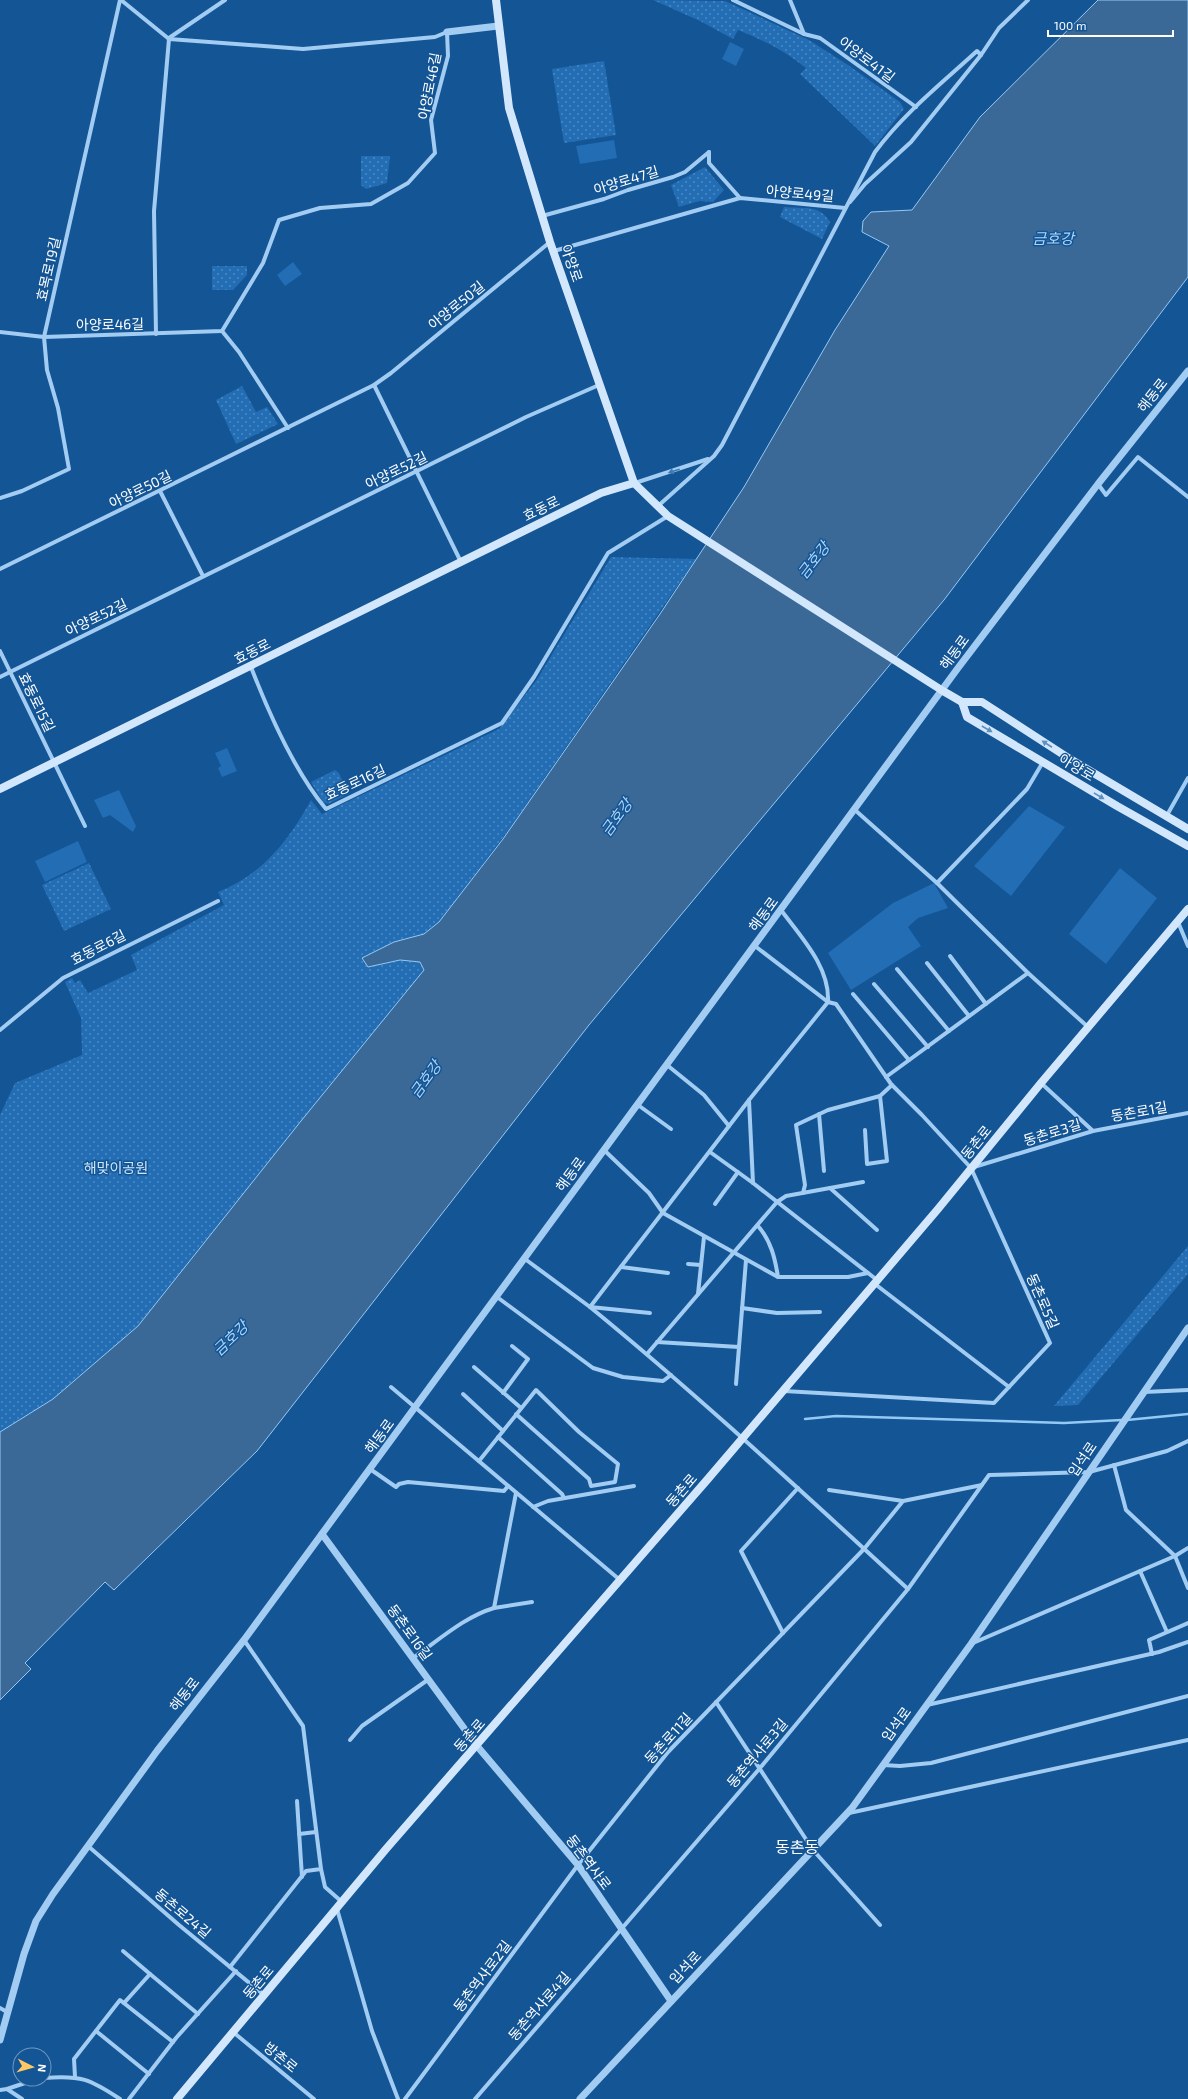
<svg xmlns="http://www.w3.org/2000/svg" width="1188" height="2099" viewBox="0 0 1188 2099" font-family="'Exo 2','Noto Sans KR',sans-serif">
  <style>
    .green { fill: #226db3 }
    .park { fill: url(#park-dots) }
    .water { fill: #3a6998; stroke: #95c9f5 }
    .lines { fill: none; stroke-linecap: round; stroke-linejoin: round }
    .stream { stroke: #95c9f5; stroke-width: 2.5 }
    .minor { stroke: #a3ccf2; stroke-width: 4 }
    .tertiary { stroke: #a3ccf2; stroke-width: 7 }
    .secondary { stroke: #d2e7fc; stroke-width: 8 }
    .oneway { fill: #3e79b1 }
    .oneway2 { fill: #5f8fbe }
    .labels { text-anchor: middle; dominant-baseline: central; stroke-width: 3; stroke-linejoin: round; paint-order: stroke }
    .street-label { font-size: 14px; fill: #fff; stroke: #135595 }
    .park-label { font-size: 14px; fill: #cbe5fd; stroke: #135595 }
    .water-label { font-size: 15px; font-style: italic; fill: #afd6f9; stroke: #135595 }
    .quarter-label { font-size: 16px; fill: #fff; stroke: #135595 }
  </style>
  <defs>
    <pattern id="park-dots" width="8" height="8" patternUnits="userSpaceOnUse"><rect width="8" height="8" fill="#226db3"/><path d="M2 2h.1M6 6h.1" fill="none" stroke="#4e8ac2" stroke-width="1.8" stroke-linecap="round"/></pattern>
  </defs>
  <rect width="100%" height="100%" fill="#135595"/>
  <g class="green">
    <polygon points="730,42 744,49 736,66 722,59"/>
    <polygon points="614,140 617,158 580,164 576,146"/>
    <polygon points="293,262 302,274 285,286 277,275"/>
    <polygon points="227,748 237,771 222,777 218,768 221,766 215,753"/>
    <polygon points="119,790 136,826 133,832 110,815 103,818 94,800"/>
    <polygon points="1029,806 1065,827 1011,896 974,866"/>
    <polygon points="78,841 87,862 45,882 35,861"/>
    <polygon points="1120,868 1157,898 1106,964 1069,934"/>
    <polygon points="934,883 948,908 918,918 908,927 921,946 851,990 828,953 893,903"/>
  </g>
  <g class="park">
    <path d="M653,0L725,1L809,40L848,65L900,102L904,109L875,146L800,74L806,68C785,51 763,40 738,30L733,39L700,21Z"/>
    <polygon points="604,61 616,135 564,143 552,69"/>
    <polygon points="361,156 390,156 387,183 366,189 361,185"/>
    <polygon points="705,167 724,190 713,202 699,201 679,207 671,185"/>
    <path d="M784,207C804,209 819,204 830,222L822,239L780,217Z"/>
    <polygon points="212,266 247,266 247,275 233,290 212,290"/>
    <polygon points="242,386 256,412 267,407 278,424 236,444 216,400"/>
    <path d="M611,557L696,559L510,828L439,922L424,934L394,942L369,967L400,960L420,962L424,970L301,1121L138,1326L53,1399L0,1432V1115L15,1083L82,1055L81,1018L65,982L72,978L75,983L80,980L88,993L137,970L131,955L224,905L218,892C262,875 289,840 311,800L322,814L499,729L536,681Z"/>
    <polygon points="335,770 339,773 348,794 328,804 323,802 311,782"/>
    <polygon points="89,863 111,909 64,931 42,885"/>
    <polygon points="1188,1246 1188,1274 1078,1405 1054,1406"/>
  </g>
  <polygon class="water" points="1098,0 1188,0 1188,277 944,600 589,1025 257,1451 114,1590 105,1582 25,1663 31,1669 0,1700 0,1432 53,1399 138,1326 301,1121 424,970 420,962 400,960 368,967 362,958 394,942 424,934 439,922 503,839 660,614 744,487 835,330 889,246 862,232 863,221 871,212 912,210 980,117"/>
  <g class="lines">
    <g class="stream">
      <polyline points="805,1419 836,1416 1064,1423 1122,1420"/>
      <polyline points="1127,1420 1188,1414"/>
    </g>
    <g class="minor">
      <polyline points="121,0 169,39"/>
      <polyline points="733,0 804,34 820,38 916,107"/>
      <polyline points="790,0 804,34"/>
      <polyline points="169,38 225,0"/>
      <polyline points="709,152 709,163 740,198"/>
      <polyline points="850,202 865,184 911,142 981,55 999,28 1028,0"/>
      <polyline points="542,216 604,199 628,190 673,177 685,172 709,152"/>
      <polyline points="554,251 740,198 845,208"/>
      <polyline points="222,331 239,352 288,428"/>
      <polyline points="0,332 44,337 222,331 263,263 279,220 320,208 371,204 408,183 435,153 431,120 448,56 447,32 435,37 303,49 169,39"/>
      <polyline points="156,334 154,211 169,39"/>
      <polyline points="374,385 461,562"/>
      <polyline points="635,483 708,459"/>
      <polyline points="1098,484 1106,495 1138,457 1188,497"/>
      <polyline points="160,491 203,576"/>
      <polyline points="0,498 22,491 69,469 58,408 47,370 44,337 120,0"/>
      <path d="M658,506L714,456L722,445L875,152C904,113 942,83 977,51L981,55"/>
      <polyline points="0,569 374,385 391,373 550,242"/>
      <polyline points="0,651 85,826"/>
      <path d="M251,667C268,711 295,772 326,809L502,723L534,677L608,553L668,516"/>
      <polyline points="0,677 526,417 599,385"/>
      <polyline points="855,810 937,883 1027,789 1043,762"/>
      <polyline points="1166,817 1188,778"/>
      <polyline points="937,883 1028,973 1088,1027"/>
      <polyline points="1178,922 1188,946"/>
      <polyline points="755,946 828,1002 836,1004 891,1084 922,1115 971,1168 1050,1343 994,1403 784,1391"/>
      <polyline points="950,956 986,1004"/>
      <polyline points="927,963 969,1016"/>
      <polyline points="897,969 949,1031"/>
      <polyline points="874,984 928,1047"/>
      <polyline points="853,994 909,1060"/>
      <polyline points="0,1030 63,978 218,901"/>
      <polyline points="667,1065 704,1095 729,1126"/>
      <polyline points="886,1077 1028,973"/>
      <polyline points="1041,1083 1093,1131"/>
      <polyline points="749,1100 753,1183"/>
      <polyline points="638,1105 671,1129"/>
      <polyline points="819,1114 824,1171"/>
      <polyline points="865,1130 867,1164 887,1161 880,1096 892,1085"/>
      <polyline points="604,1150 649,1193 663,1213 778,1277 848,1277 868,1273"/>
      <polyline points="710,1152 753,1183 877,1280"/>
      <polyline points="974,1167 1093,1131 1188,1113"/>
      <polyline points="830,1188 877,1230"/>
      <polyline points="803,1193 805,1185 796,1125 828,1110 880,1096"/>
      <polyline points="715,1204 738,1172"/>
      <path d="M758,1226C771,1241 775,1258 778,1277"/>
      <path d="M525,1259L590,1307L749,1100L828,1002C830,967 801,937 781,910"/>
      <polyline points="688,1264 701,1265"/>
      <polyline points="621,1267 668,1273"/>
      <polyline points="875,1284 1009,1387"/>
      <polyline points="698,1294 704,1237"/>
      <polyline points="497,1297 593,1368 623,1377 663,1381 671,1375"/>
      <path d="M590,1307C700,1397 803,1493 908,1589"/>
      <polyline points="590,1307 650,1313"/>
      <polyline points="742,1308 777,1313 820,1312"/>
      <polyline points="657,1342 739,1347 746,1260"/>
      <polyline points="647,1354 777,1202 786,1196 863,1182"/>
      <polyline points="474,1367 521,1408"/>
      <polyline points="736,1384 739,1347"/>
      <polyline points="391,1387 620,1580"/>
      <polyline points="1144,1392 1188,1390"/>
      <polyline points="503,1393 528,1359 512,1346"/>
      <polyline points="463,1394 503,1431"/>
      <polyline points="498,1437 562,1494 564,1498"/>
      <polyline points="479,1461 536,1390 579,1432 618,1464 615,1482 591,1486 589,1479 516,1414"/>
      <polyline points="1114,1465 1126,1510 1175,1556 1188,1588"/>
      <polyline points="370,1469 396,1487 399,1484 408,1482 504,1491 508,1486"/>
      <polyline points="829,1490 903,1501 982,1485"/>
      <polyline points="533,1507 548,1501 634,1486"/>
      <polyline points="1140,1571 1167,1632"/>
      <polyline points="494,1608 532,1602"/>
      <polyline points="783,1633 741,1551 798,1488"/>
      <polyline points="973,1643 1175,1556 1188,1548"/>
      <polyline points="1152,1654 1149,1640 1188,1623"/>
      <path d="M413,1658C439,1640 464,1617 494,1608L516,1493"/>
      <polyline points="716,1702 813,1850 880,1925"/>
      <polyline points="927,1705 1159,1652 1188,1642"/>
      <polyline points="350,1740 362,1726 429,1679"/>
      <polyline points="883,1765 900,1766 931,1763 1188,1696"/>
      <polyline points="297,1801 302,1877"/>
      <polyline points="849,1813 1188,1740"/>
      <polyline points="299,1834 316,1832"/>
      <polyline points="88,1846 179,1925 264,1995"/>
      <polyline points="321,1869 325,1887 342,1902"/>
      <polyline points="337,1909 372,2031 398,2099"/>
      <polyline points="123,1951 150,1974"/>
      <polyline points="230,1967 306,1871 321,1869 303,1726 244,1640"/>
      <polyline points="124,2003 150,1974 198,2014"/>
      <polyline points="0,2008 7,2012"/>
      <polyline points="96,2031 149,2074"/>
      <polyline points="233,2032 314,2099"/>
      <polyline points="75,2077 74,2059 120,2000 173,2042"/>
      <path d="M44,2078C81,2075 90,2079 120,2099"/>
      <polyline points="7,2089 22,2099"/>
      <polyline points="0,2090 7,2089 37,2079"/>
      <polyline points="129,2099 176,2038 236,1971"/>
      <polyline points="405,2099 578,1865 668,1752 864,1549 903,1501"/>
      <polyline points="475,2099 760,1768 908,1589 989,1475 1089,1472 1167,1451 1188,1441"/>
    </g>
    <g class="tertiary">
      <polyline points="447,32 498,26"/>
      <polyline points="322,1534 477,1746 578,1865 671,2001"/>
      <polyline points="0,2040 24,1954 36,1921 53,1894 157,1751 244,1640 958,668 1098,484 1188,371"/>
      <polyline points="580,2099 852,1808 971,1644 1188,1328"/>
    </g>
    <g class="secondary">
      <polyline points="496,0 509,108 550,242 634,483 668,516 943,691 962,702 982,702 1070,759 1188,829"/>
      <polyline points="962,702 967,717 1117,806 1188,846"/>
      <polyline points="0,789 601,493 634,483"/>
      <polyline points="177,2099 386,1849 707,1480 938,1209 1041,1083 1188,909"/>
    </g>
  </g>
  <defs><path id="oneway-solid" d="M-6-.8H1V-3.2L6.5 0L1 3.2V.8H-6Z"/></defs>
  <use class="oneway" href="#oneway-solid" transform="translate(674 471) rotate(162)"/>
  <g class="oneway2">
    <use href="#oneway-solid" transform="translate(987 729) rotate(30)"/>
    <use href="#oneway-solid" transform="translate(1047 744) rotate(-147)"/>
    <use href="#oneway-solid" transform="translate(1099 796) rotate(31)"/>
  </g>
  <g class="labels">
    <g class="street-label">
      <text transform="translate(867 59) rotate(37)">아양로41길</text>
      <text transform="translate(429 86) rotate(-79)">아양로46길</text>
      <text transform="translate(626 180) rotate(-17)">아양로47길</text>
      <text transform="translate(800 193) rotate(5)">아양로49길</text>
      <text transform="translate(572 263) rotate(71)">아양로</text>
      <text transform="translate(48 269) rotate(-77)">효목로19길</text>
      <text transform="translate(456 305) rotate(-39)">아양로50길</text>
      <text transform="translate(110 324) rotate(-1)">아양로46길</text>
      <text transform="translate(1152 395) rotate(-52)">해동로</text>
      <text transform="translate(396 470) rotate(-26)">아양로52길</text>
      <text transform="translate(140 489) rotate(-26)">아양로50길</text>
      <text transform="translate(541 508) rotate(-26)">효동로</text>
      <text transform="translate(96 617) rotate(-26)">아양로52길</text>
      <text transform="translate(252 651) rotate(-27)">효동로</text>
      <text transform="translate(954 652) rotate(-54)">해동로</text>
      <text transform="translate(37 702) rotate(64)">효동로15길</text>
      <text transform="translate(1077 767) rotate(31)">아양로</text>
      <text transform="translate(355 782) rotate(-25)">효동로16길</text>
      <text transform="translate(763 914) rotate(-54)">해동로</text>
      <text transform="translate(98 947) rotate(-27)">효동로6길</text>
      <text transform="translate(1139 1111) rotate(-10)">동촌로1길</text>
      <text transform="translate(1052 1132) rotate(-17)">동촌로3길</text>
      <text transform="translate(976 1142) rotate(-51)">동촌로</text>
      <text transform="translate(570 1174) rotate(-54)">해동로</text>
      <text transform="translate(1043 1301) rotate(66)">동촌로5길</text>
      <text transform="translate(379 1436) rotate(-54)">해동로</text>
      <text transform="translate(1082 1459) rotate(-56)">입석로</text>
      <text transform="translate(681 1490) rotate(-49)">동촌로</text>
      <text transform="translate(410 1632) rotate(54)">동촌로16길</text>
      <text transform="translate(184 1694) rotate(-52)">해동로</text>
      <text transform="translate(896 1724) rotate(-54)">입석로</text>
      <text transform="translate(469 1735) rotate(-49)">동촌로</text>
      <text transform="translate(668 1738) rotate(-48)">동촌로11길</text>
      <text transform="translate(757 1753) rotate(-50)">동촌역사로3길</text>
      <text transform="translate(589 1862) rotate(53)">동촌역사로</text>
      <text transform="translate(183 1913) rotate(40)">동촌로24길</text>
      <text transform="translate(685 1967) rotate(-47)">입석로</text>
      <text transform="translate(482 1976) rotate(-53)">동촌역사로2길</text>
      <text transform="translate(258 1982) rotate(-50)">동촌로</text>
      <text transform="translate(539 2006) rotate(-49)">동촌역사로4길</text>
      <text transform="translate(281 2057) rotate(39)">방촌로</text>
    </g>
    <g class="park-label">
      <text x="116" y="1167">해맞이공원</text>
    </g>
    <g class="water-label">
      <text x="1053" y="238">금호강</text>
      <text transform="translate(813 560) rotate(-52)">금호강</text>
      <text transform="translate(616 817) rotate(-54)">금호강</text>
      <text transform="translate(425 1079) rotate(-54)">금호강</text>
      <text transform="translate(230 1338) rotate(-44)">금호강</text>
    </g>
    <g class="quarter-label">
      <text x="797" y="1846">동촌동</text>
    </g>
  </g>
  <g transform="translate(32 2067) rotate(96)"><circle r="19" fill="#135595" stroke="#7199bf"/>
  <path d="M0-3L7 15L0 10L-7 15Z" fill="#ffc865"/>
  <text y="-6" font-size="11" font-weight="bold" text-anchor="middle" fill="#ffffff">N</text>
  </g>
  <path d="M1048 30v6h125v-6" fill="none" stroke="#ffffff" stroke-width="2"/>
  <text x="1054" y="30" font-size="12" fill="#ffffff" stroke="#135595" stroke-width="3" paint-order="stroke">100 m</text>
</svg>
